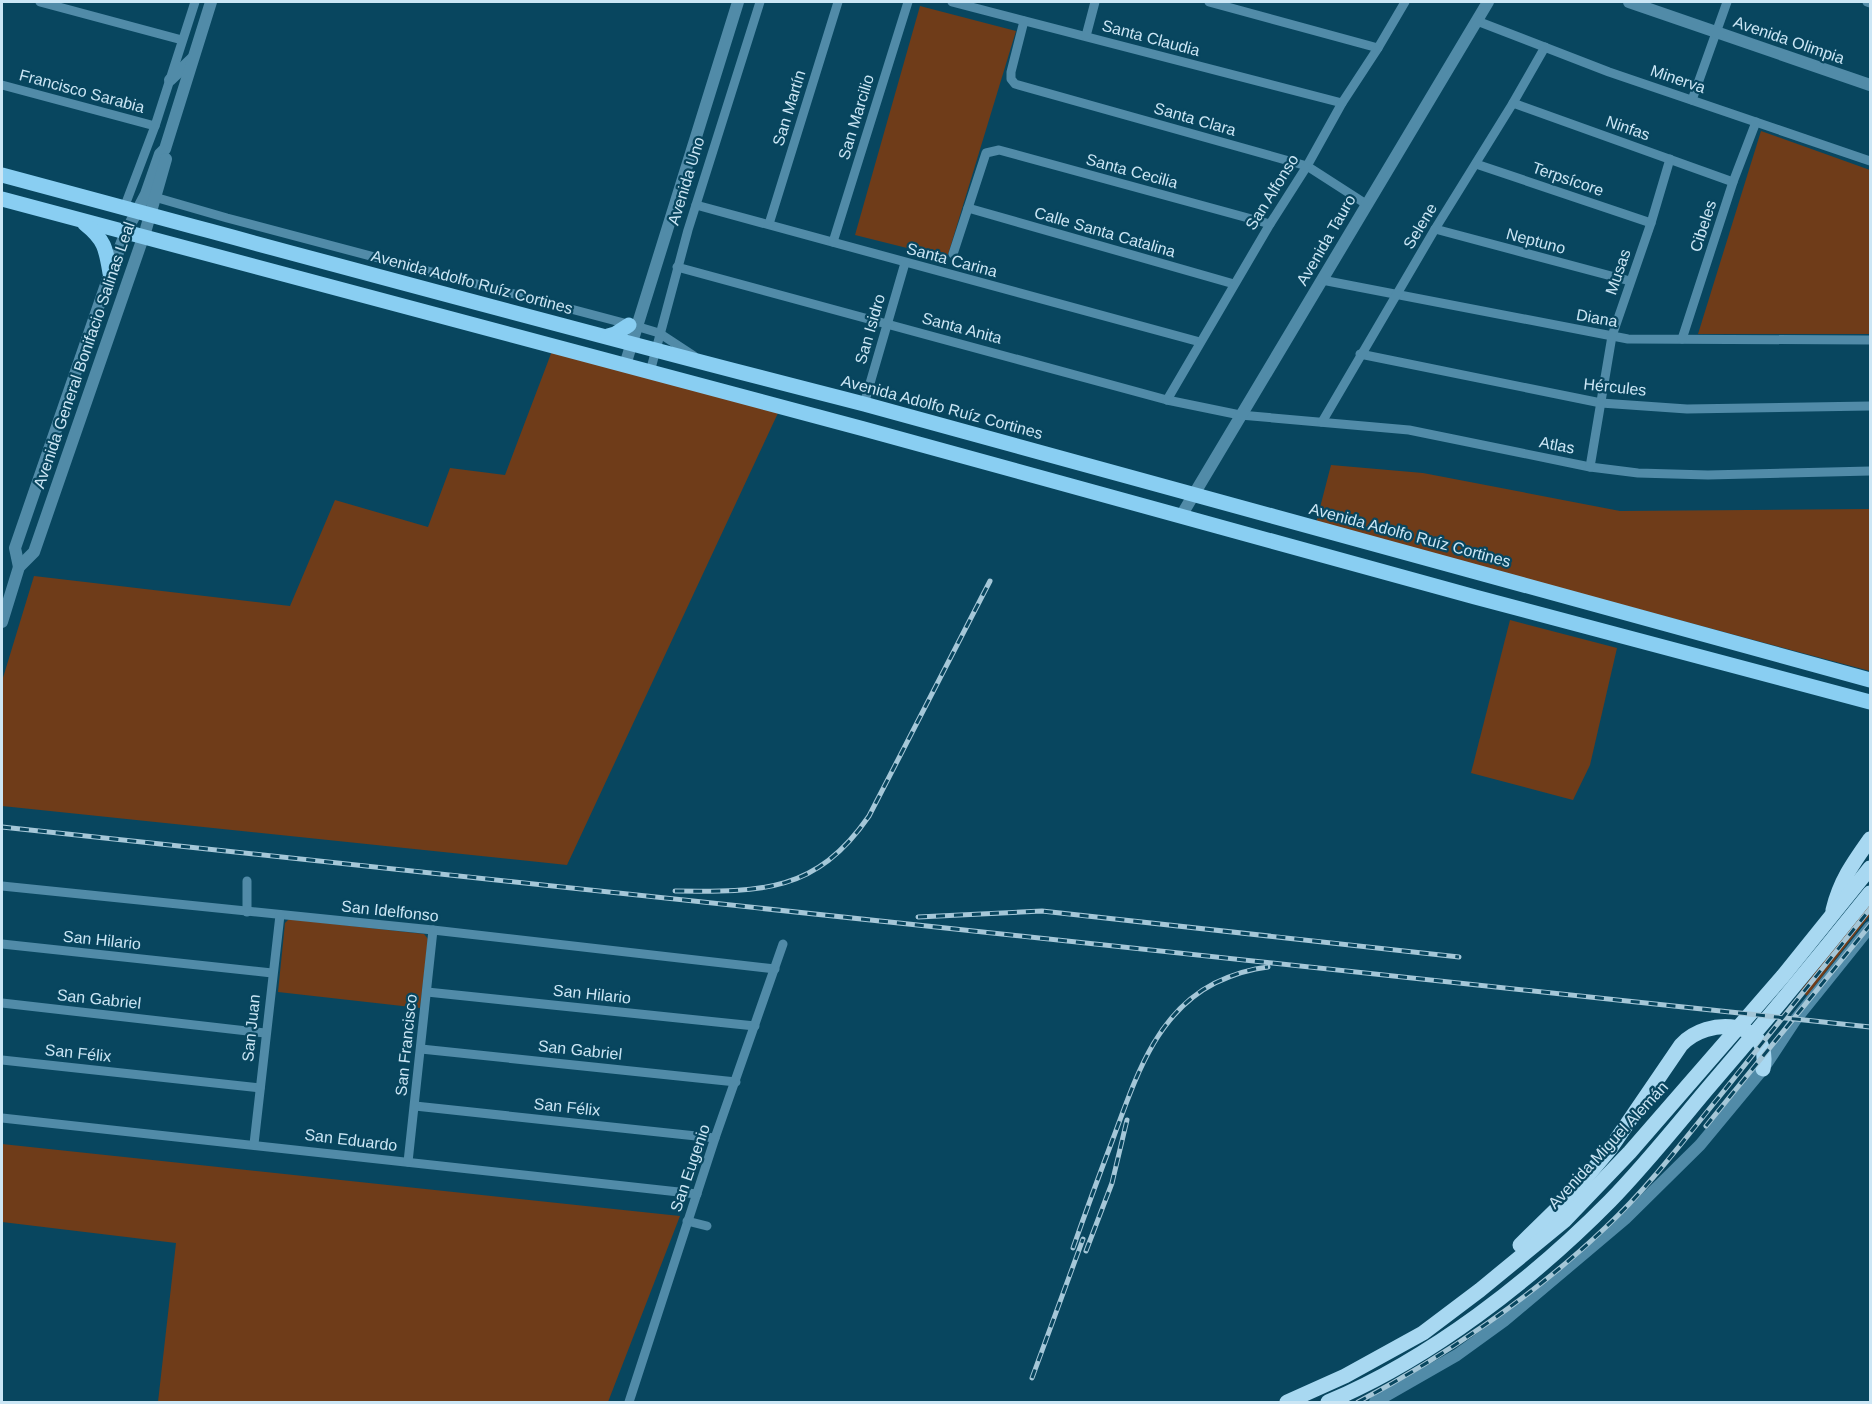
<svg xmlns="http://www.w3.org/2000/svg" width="1872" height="1404" viewBox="0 0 1872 1404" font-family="Helvetica,sans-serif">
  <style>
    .green { fill: #6f3c19 }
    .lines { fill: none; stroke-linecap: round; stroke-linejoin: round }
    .minor { stroke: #518ba8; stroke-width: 9 }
    .tertiary { stroke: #518ba8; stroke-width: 12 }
    .primary { stroke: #89cef2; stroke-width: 15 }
    .trunk { stroke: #a8d8f1; stroke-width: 15 }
    .rail-casing { stroke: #a5c7d8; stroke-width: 5 }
    .rail { stroke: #08465f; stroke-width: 3; stroke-dasharray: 9; stroke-linecap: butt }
    .labels { text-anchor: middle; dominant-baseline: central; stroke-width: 4.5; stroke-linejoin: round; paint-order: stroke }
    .street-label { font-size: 16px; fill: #cbe6f5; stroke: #08465f }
  </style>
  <rect width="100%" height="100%" fill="#08465f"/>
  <g class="green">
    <polygon points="920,6 1016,31 947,258 855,235"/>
    <polygon points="1761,131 1870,170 1870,334 1698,334"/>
    <polygon points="552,351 778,413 567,865 2,806 2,681 34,576 290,606 335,500 428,527 450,468 505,475"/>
    <polygon points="1331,465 1423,473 1620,511 1870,509 1870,671 1316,523"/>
    <polygon points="1510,620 1617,648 1590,765 1573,800 1471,773"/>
    <polygon points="1870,904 1870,915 1807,996 1801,990"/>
    <polygon points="289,919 424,934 428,939 420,1008 278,992 285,923"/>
    <polygon points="2,1144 680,1216 608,1402 158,1402 176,1243 2,1222"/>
  </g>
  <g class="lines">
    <g class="minor">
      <polyline points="40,2 182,40"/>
      <polyline points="952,2 1342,103"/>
      <polyline points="1209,2 1378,48"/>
      <polyline points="1867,2 1870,3"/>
      <polyline points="1024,21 1011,72 1011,79 1015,84 1307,166 1366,204"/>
      <polyline points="1477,21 1609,72 1870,161"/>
      <polyline points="1086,36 1095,2"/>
      <polyline points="2,85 155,126"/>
      <polyline points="1692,100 1727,2"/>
      <polyline points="1513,103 1733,182"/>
      <polyline points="1476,164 1651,223"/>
      <polyline points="151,196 227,218 639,327 659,333 694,356"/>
      <polyline points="696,205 1200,342"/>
      <polyline points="124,208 155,126 195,2"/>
      <polyline points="968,208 1234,284"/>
      <polyline points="769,224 838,2"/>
      <polyline points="1435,229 1630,281"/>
      <polyline points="833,242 908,2"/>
      <polyline points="953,254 986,153 999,150 1270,224"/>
      <polyline points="677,267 1167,400 1240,415 1409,430 1590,467 1638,473 1708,475 1870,471"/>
      <polyline points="1322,280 1628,339 1870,340"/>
      <polyline points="1682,339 1733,182 1756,122"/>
      <polyline points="1360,354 1601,403 1687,409 1870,406"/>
      <polyline points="650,372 688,230 760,2"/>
      <polyline points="1167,400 1270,224 1307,166 1342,103 1378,48 1405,2"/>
      <polyline points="864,404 905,263"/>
      <polyline points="1322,422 1435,229 1513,103 1545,47"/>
      <polyline points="1590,467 1612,336 1651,223 1670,159"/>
      <polyline points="2,886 433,930 775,969"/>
      <polyline points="247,912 247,881"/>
      <polyline points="2,944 272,973"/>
      <polyline points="427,992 755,1026"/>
      <polyline points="2,1003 265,1033"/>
      <polyline points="421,1049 736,1082"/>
      <polyline points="2,1060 260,1088"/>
      <polyline points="415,1106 715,1138"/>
      <polyline points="2,1118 697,1194"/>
      <polyline points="254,1144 280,915"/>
      <polyline points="408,1162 433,930"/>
      <polyline points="687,1221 707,1226"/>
      <polyline points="629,1402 715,1138 783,944"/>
    </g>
    <g class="tertiary">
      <polyline points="1629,2 1870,85"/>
      <polyline points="170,80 192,59"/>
      <polyline points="625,365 738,2"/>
      <polyline points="1181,516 1488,2"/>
      <polyline points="19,567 15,548 110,273 126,232 146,194 160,154 165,149 211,2"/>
      <polyline points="2,622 19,567 34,552 146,229 166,159"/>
      <polyline points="1375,1402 1457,1355 1504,1321 1625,1219 1700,1145 1763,1069 1796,1019 1870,927"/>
    </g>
    <g class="primary">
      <path d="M2,175C289,252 576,331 864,404L1870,680"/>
      <polyline points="2,199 864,429 1475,597 1870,702"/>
      <path d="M85,224C105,240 106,249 110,273"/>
      <polyline points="608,336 615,334 629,325"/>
    </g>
    <g class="trunk">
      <path d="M1833,910C1840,881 1853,863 1870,839"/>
      <path d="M1520,1245L1573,1193L1610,1149L1681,1045C1707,1016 1773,1019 1763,1069"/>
      <polyline points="1287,1402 1345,1376 1423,1333 1480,1290 1564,1221 1630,1152 1783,976 1870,868"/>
      <path d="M1328,1402C1430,1359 1532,1280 1610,1201C1645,1165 1676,1126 1708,1088C1763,1024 1817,959 1870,893"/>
    </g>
    <g class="rail-casing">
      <g id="rail">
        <polyline points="2,827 1870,1027"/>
        <path d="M675,891C761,892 816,893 869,816L990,581"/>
        <polyline points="918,917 1042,911 1459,957"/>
        <polyline points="1706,1126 1870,925"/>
        <path d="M1073,1248C1086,1211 1100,1173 1114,1136C1136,1077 1156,1013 1215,983C1232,975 1249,969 1268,967"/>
        <polyline points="1086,1251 1112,1183 1127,1120"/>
        <polyline points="1032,1378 1083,1239"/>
        <path d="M1358,1402C1445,1356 1535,1295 1606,1227C1648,1188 1683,1141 1719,1097C1769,1034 1820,972 1870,909"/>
      </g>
    </g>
    <use href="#rail" class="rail"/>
  </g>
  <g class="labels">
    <g class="street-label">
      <text transform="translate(1151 38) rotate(15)">Santa Claudia</text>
      <text transform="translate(1789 40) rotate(19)">Avenida Olimpia</text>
      <text transform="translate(1678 79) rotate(19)">Minerva</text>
      <text transform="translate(82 91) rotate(15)">Francisco Sarabia</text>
      <text transform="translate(789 108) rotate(-73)">San Martín</text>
      <text transform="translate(856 117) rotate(-73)">San Marcilio</text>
      <text transform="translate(1195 119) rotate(16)">Santa Clara</text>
      <text transform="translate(1628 128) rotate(19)">Ninfas</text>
      <text transform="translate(1132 171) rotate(15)">Santa Cecilia</text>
      <text transform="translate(1568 179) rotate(19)">Terpsícore</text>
      <text transform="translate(686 181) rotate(-73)">Avenida Uno</text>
      <text transform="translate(1272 192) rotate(-58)">San Alfonso</text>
      <text transform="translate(1420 226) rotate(-59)">Selene</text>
      <text transform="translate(1703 226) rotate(-72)">Cibeles</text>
      <text transform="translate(1105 232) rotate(16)">Calle Santa Catalina</text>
      <text transform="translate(1326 240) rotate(-60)">Avenida Tauro</text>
      <text transform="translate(1536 241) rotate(15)">Neptuno</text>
      <text transform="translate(952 260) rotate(15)">Santa Carina</text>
      <text transform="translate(1618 272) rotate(-71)">Musas</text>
      <text transform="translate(472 282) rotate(15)">Avenida Adolfo Ruíz Cortines</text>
      <text transform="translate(1597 318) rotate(10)">Diana</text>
      <text transform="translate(962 328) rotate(15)">Santa Anita</text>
      <text transform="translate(870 329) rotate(-74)">San Isidro</text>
      <text transform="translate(84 355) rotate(-71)">Avenida General Bonifacio Salinas Leal</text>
      <text transform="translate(1615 387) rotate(6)">Hércules</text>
      <text transform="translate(942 407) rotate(15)">Avenida Adolfo Ruíz Cortines</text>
      <text transform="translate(1557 445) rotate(11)">Atlas</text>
      <text transform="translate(1410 535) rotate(15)">Avenida Adolfo Ruíz Cortines</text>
      <text transform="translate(390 911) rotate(6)">San Idelfonso</text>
      <text transform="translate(102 940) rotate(6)">San Hilario</text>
      <text transform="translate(592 994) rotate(6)">San Hilario</text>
      <text transform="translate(99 999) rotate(6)">San Gabriel</text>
      <text transform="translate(251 1028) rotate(-84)">San Juan</text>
      <text transform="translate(406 1045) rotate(-84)">San Francisco</text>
      <text transform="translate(580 1050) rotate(6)">San Gabriel</text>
      <text transform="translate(78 1053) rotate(6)">San Félix</text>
      <text transform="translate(567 1107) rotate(6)">San Félix</text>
      <text transform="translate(351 1140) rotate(7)">San Eduardo</text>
      <text transform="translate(1608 1145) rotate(-47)">Avenida Miguel Alemán</text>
      <text transform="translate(690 1168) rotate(-71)">San Eugenio</text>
    </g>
  </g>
  <rect width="1872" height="1404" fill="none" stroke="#cbe6f5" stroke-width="6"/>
</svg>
